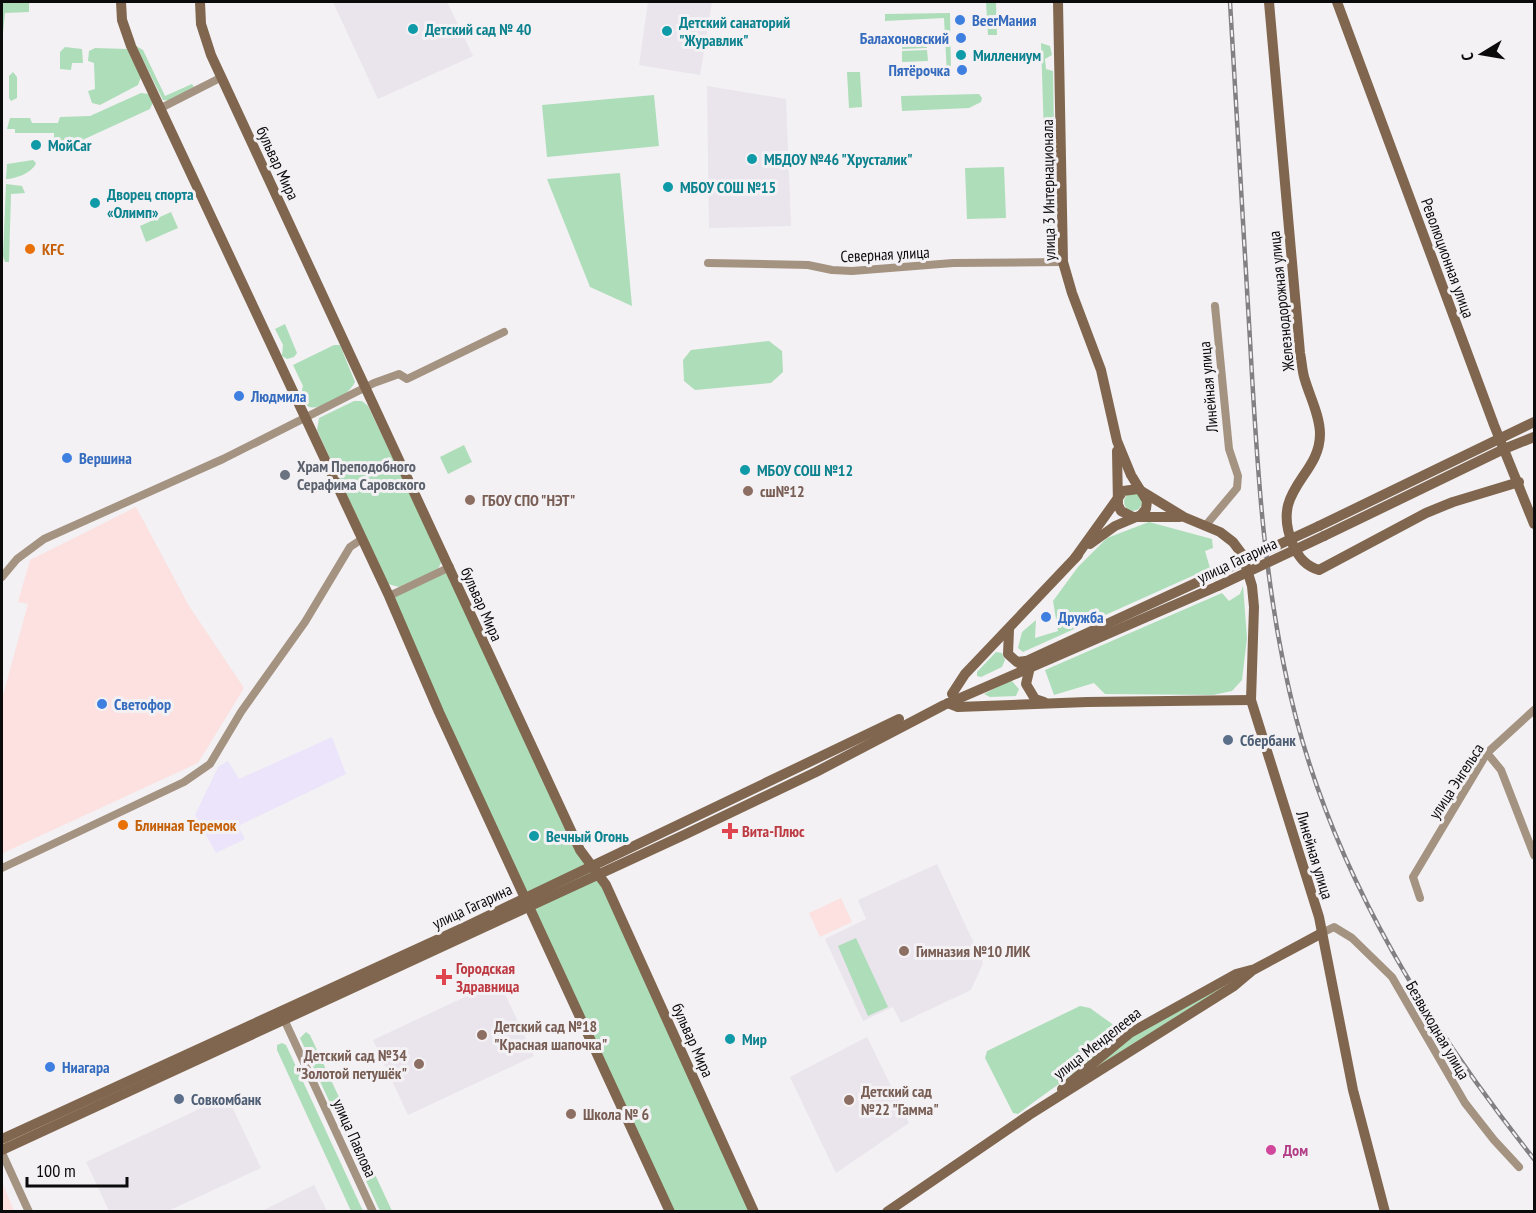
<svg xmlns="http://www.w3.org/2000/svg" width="1536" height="1213" viewBox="0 0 1536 1213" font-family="'PT Sans Narrow',sans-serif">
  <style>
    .commercial { fill: #fce1e0 }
    .industrial { fill: #ebe4fa }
    .built { fill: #eae4ec }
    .green { fill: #aeddb9 }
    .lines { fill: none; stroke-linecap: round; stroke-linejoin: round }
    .street { stroke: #a59382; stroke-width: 8 }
    .secondary { stroke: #80664e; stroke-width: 10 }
    .rail-casing { stroke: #828082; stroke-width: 4.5 }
    .rail { stroke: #f3f1f4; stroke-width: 2; stroke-dasharray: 7; stroke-linecap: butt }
    .secondary-bridge { stroke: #80664e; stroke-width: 10 }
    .shop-dot { fill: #3f7fe0; stroke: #f3f1f4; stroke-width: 2 }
    .culture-dot { fill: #0f9aa8; stroke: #f3f1f4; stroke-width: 2 }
    .food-dot { fill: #e8710a; stroke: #f3f1f4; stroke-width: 2 }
    .worship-dot { fill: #6b7280; stroke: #f3f1f4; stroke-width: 2 }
    .education-dot { fill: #8d6e63; stroke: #f3f1f4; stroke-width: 2 }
    .service-dot { fill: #5c6f8a; stroke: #f3f1f4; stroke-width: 2 }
    .health-dot { fill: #e0444e; stroke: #f3f1f4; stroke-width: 2 }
    .hotel-dot { fill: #d1479c; stroke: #f3f1f4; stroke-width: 2 }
    .labels { text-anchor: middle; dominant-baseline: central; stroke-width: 6; stroke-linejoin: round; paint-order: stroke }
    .shop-label { font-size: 16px; font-weight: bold; fill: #366cbe; stroke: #f3f1f4; text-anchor: start }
    .culture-label { font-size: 16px; font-weight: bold; fill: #0d838f; stroke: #f3f1f4; text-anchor: start }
    .street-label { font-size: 16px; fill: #0c0b0c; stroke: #f3f1f4 }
    .food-label { font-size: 16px; font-weight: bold; fill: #c56008; stroke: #f3f1f4; text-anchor: start }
    .worship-label { font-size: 16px; font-weight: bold; fill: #5b616d; stroke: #f3f1f4; text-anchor: start }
    .education-label { font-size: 16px; font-weight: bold; fill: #785e54; stroke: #f3f1f4; text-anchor: start }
    .service-label { font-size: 16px; font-weight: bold; fill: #4e5e75; stroke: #f3f1f4; text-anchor: start }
    .health-label { font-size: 16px; font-weight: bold; fill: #be3a42; stroke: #f3f1f4; text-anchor: start }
    .hotel-label { font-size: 16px; font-weight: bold; fill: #b23c85; stroke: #f3f1f4; text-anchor: start }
  </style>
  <rect width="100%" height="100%" fill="#f3f1f4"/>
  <g class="commercial">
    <polygon points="136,507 189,606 244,688 198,763 3,853 2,699 28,604 18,602 30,560"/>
    <polygon points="841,898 852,922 820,937 809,913"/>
    <polygon points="2,1182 14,1211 2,1211"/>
  </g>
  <polygon class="industrial" points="332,737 346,774 238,826 245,839 216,853 195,815 218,767 228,761 239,779"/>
  <g class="built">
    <polygon points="333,2 447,2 473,56 378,99"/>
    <polygon points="648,2 712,2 700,75 639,65"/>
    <polygon points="707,86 786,99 791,226 709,228"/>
    <polygon points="937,864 983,963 971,990 901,1023 893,1007 863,1021 825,939 866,919 858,900"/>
    <polygon points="499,981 534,1056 408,1115 373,1040"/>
    <polygon points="867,1037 909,1123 836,1173 790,1077"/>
    <polygon points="227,1096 261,1168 168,1211 109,1211 86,1162"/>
    <polygon points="314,1185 327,1211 262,1211"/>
  </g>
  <g class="green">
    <polygon points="2,2 29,2 29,12 5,13 2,43"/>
    <polygon points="986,2 996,2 997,35 988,35"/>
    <polygon points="950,13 951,74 947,74 944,18 885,21 885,14"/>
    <polygon points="927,38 927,48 902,49 902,39"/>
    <polygon points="1041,43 1050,46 1052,55 1045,59 1046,69 1053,71 1056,248 1055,253 1048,257"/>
    <polygon points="136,46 143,50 165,96 192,84 194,87 169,101 163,100"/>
    <polygon points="65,47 82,49 83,63 72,63 71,70 60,69 60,52"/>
    <polygon points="95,48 127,49 141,77 138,85 100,105 92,103 88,91 95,89 94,63 88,61 89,51"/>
    <polygon points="927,50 928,61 902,62 902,51"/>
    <polygon points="13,72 17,77 17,98 11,101 9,98 9,76"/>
    <polygon points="847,72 860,72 862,107 849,108"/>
    <polygon points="141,93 149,94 153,102 150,109 54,153 54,133 15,133 15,129 7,129 10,118 30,118 32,123 58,123 60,117 90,116"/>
    <polygon points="979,94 982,98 981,102 969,108 902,111 901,96"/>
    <polygon points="654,95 659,146 547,157 542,105"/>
    <path d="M33,160L36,163C33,172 16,179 6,179L7,164Z"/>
    <polygon points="1004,167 1006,218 967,219 965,168"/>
    <polygon points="620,173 632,306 590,287 547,179"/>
    <polygon points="6,184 22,186 25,193 11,194 9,262 5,262 3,256"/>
    <polygon points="171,212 178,228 146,242 140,226"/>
    <polygon points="285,324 297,353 294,357 287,359 282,356 283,345 275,329"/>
    <polygon points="769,341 782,351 783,372 771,383 695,390 684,381 683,360 691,350"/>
    <path d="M334,345H340L355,382C349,395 323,410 309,407C301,401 300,396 303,386L293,365Z"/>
    <polygon points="354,401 362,401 368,406 442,561 438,569 399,587 388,584 317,430 319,418"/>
    <polygon points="464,445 472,462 448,474 440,457"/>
    <circle cx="1133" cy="502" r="9"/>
    <polygon points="1149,522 1212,539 1213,548 1205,551 1210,568 1023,652 1018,648 1022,632 1036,620 1035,638 1058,631 1053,601 1078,567 1107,538"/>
    <polygon points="450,567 580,850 596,870 754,1211 670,1211 389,596"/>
    <polygon points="1243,586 1247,638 1242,680 1232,691 1213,695 1105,694 1094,683 1054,695 1045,670 1222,593 1229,601 1240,594"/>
    <polygon points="996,652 1002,653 1005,660 1002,667 981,677 977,676 977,672"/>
    <polygon points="1011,680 1019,689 1016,696 990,697 984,694"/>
    <polygon points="856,938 888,1007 868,1016 838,946"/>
    <polygon points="1232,982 1093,1069 1139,1030"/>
    <path d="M1080,1006L1090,1008L1115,1026L1119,1030L1117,1037C1088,1067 1051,1088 1018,1114L1013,1113L985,1058L987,1051Z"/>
    <polygon points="306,1032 310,1035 392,1211 380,1211 300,1038"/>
    <polygon points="282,1043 286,1045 363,1211 351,1211 277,1050 277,1045"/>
  </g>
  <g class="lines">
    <g class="street">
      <polyline points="161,108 222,77"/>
      <polyline points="708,263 808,265 832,270 852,271 953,263 1063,262"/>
      <polyline points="1206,525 1237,488 1238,476 1229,449 1215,306"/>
      <polyline points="2,577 17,559 44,539 223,459 374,383 399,374 407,379 504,332"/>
      <polyline points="389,596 450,567"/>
      <polyline points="1487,753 1501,770 1534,855"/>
      <polyline points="2,868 184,782 210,764 241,712 305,622 350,547 362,539"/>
      <polyline points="1420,898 1413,877 1487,753 1534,710"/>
      <polyline points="1322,933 1334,927 1352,938 1392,977 1465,1103 1494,1140 1519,1167"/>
      <polyline points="283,1017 373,1212"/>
      <polyline points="2,1153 29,1212"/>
    </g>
    <g class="secondary">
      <polyline points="121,2 122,20 131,46 389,596 439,712 670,1212"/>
      <polyline points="200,2 201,24 211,55 580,850 606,885 754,1212"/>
      <polyline points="1058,2 1063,262 1072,293 1101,370 1117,441 1131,475 1147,501 1146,509 1141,515 1115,526 1090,544"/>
      <path d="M1269,2L1300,353C1302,362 1302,372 1305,380C1310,397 1320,416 1320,434C1320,477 1269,489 1293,545C1299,558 1306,566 1319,570L1426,513L1453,502L1519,482"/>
      <polyline points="1337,2 1494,425 1534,524"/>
      <polyline points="1117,451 1118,505 1121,511 1133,517 1180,517"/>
      <polyline points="1319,526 1534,422"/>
      <polyline points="1324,536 1504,449 1534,437"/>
      <polyline points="1075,558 1123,491 1138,489 1184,517 1220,532 1233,542 1242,554 1252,586 1254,607 1251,700 1319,917 1353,1090 1385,1212"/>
      <polyline points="1009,630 1008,654 1017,662 1026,661"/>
      <polyline points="1020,664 1213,575"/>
      <polyline points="1030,667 1026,684 1035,699 1044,702"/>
      <polyline points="952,694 965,674 1078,555"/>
      <polyline points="948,703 958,707 1087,702 1251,700"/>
      <polyline points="1062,1089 1130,1033 1236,974 1251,970"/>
      <polyline points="2,1139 467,926 899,719"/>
      <polyline points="2,1150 684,835 816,772 944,705 1218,586"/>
      <polyline points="887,1212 1029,1115 1234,986 1253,970 1322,933"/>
    </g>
    <g class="rail-casing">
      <path id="rail" d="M1230,2C1237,114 1243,227 1250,340C1257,467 1264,595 1296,718C1339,882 1430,1028 1534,1159"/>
    </g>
    <use href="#rail" class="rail"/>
    <g class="secondary-bridge">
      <polyline points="1213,575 1319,526"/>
      <polyline points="1218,586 1324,536"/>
    </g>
  </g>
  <g class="shop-dot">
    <circle cx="960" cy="20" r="6"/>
    <circle cx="961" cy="38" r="6"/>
    <circle cx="962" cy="70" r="6"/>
    <circle cx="239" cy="396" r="6"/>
    <circle cx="67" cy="458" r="6"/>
    <circle cx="1046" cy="617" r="6"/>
    <circle cx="102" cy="704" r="6"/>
    <circle cx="50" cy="1067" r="6"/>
  </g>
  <g class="culture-dot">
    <circle cx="413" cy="29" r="6"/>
    <circle cx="667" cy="31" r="6"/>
    <circle cx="961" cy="55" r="6"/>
    <circle cx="36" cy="145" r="6"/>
    <circle cx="752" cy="159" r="6"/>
    <circle cx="668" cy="187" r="6"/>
    <circle cx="95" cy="203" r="6"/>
    <circle cx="745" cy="470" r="6"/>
    <circle cx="534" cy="836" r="6"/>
    <circle cx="730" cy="1039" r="6"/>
  </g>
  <g class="food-dot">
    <circle cx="30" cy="249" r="6"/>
    <circle cx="123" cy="825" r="6"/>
  </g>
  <circle class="worship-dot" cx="285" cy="475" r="6"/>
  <g class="education-dot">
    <circle cx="748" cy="491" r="6"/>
    <circle cx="470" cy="500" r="6"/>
    <circle cx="904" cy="951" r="6"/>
    <circle cx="482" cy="1035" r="6"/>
    <circle cx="419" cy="1064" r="6"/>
    <circle cx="849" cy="1100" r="6"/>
    <circle cx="571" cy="1114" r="6"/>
  </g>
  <g class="service-dot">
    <circle cx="1228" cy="740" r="6"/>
    <circle cx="179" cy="1099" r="6"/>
  </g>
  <g class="health-dot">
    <path d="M727 822h6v6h6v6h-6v6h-6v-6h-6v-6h6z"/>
    <path d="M441 968h6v6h6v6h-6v6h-6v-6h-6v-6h6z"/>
  </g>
  <circle class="hotel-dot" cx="1271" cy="1150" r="6"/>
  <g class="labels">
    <g class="shop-label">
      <text x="972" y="20">BeerМания</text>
      <text x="949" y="38" text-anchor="end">Балахоновский</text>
      <text x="950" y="70" text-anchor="end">Пятёрочка</text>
      <text x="251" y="396">Людмила</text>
      <text x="79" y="458">Вершина</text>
      <text x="1058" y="617">Дружба</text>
      <text x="114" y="704">Светофор</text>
      <text x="62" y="1067">Ниагара</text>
    </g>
    <g class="culture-label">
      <text x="679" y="22">Детский санаторий<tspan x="679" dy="18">"Журавлик"</tspan></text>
      <text x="425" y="29">Детский сад № 40</text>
      <text x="973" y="55">Миллениум</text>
      <text x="48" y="145">МойCar</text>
      <text x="764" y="159">МБДОУ №46 "Хрусталик"</text>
      <text x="680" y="187">МБОУ СОШ №15</text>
      <text x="107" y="194">Дворец спорта<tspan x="107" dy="18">«Олимп»</tspan></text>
      <text x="757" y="470">МБОУ СОШ №12</text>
      <text x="546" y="836">Вечный Огонь</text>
      <text x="742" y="1039">Мир</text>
    </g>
    <g class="street-label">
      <text transform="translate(278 163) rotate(65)">бульвар Мира</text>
      <text transform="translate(1048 190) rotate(-91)">улица 3 Интернационала</text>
      <text transform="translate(885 254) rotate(-3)">Северная улица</text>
      <text transform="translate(1448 258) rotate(70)">Революционная улица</text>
      <text transform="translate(1281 301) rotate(-96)">Железнодорожная улица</text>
      <text transform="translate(1208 387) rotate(-95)">Линейная улица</text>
      <text transform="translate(1237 560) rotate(-25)">улица Гагарина</text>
      <text transform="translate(482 604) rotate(66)">бульвар Мира</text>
      <text transform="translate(1456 781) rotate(-57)">улица Энгельса</text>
      <text transform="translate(1315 855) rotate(73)">Линейная улица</text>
      <text transform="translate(472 906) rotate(-25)">улица Гагарина</text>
      <text transform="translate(1438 1030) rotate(60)">Безвыходная улица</text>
      <text transform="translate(693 1040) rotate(66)">бульвар Мира</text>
      <text transform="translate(1097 1043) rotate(-38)">улица Менделеева</text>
      <text transform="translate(355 1138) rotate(66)">улица Павлова</text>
    </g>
    <g class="food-label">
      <text x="42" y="249">KFC</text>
      <text x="135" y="825">Блинная Теремок</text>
    </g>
    <g class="worship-label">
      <text x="297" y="466">Храм Преподобного<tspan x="297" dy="18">Серафима Саровского</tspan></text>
    </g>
    <g class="education-label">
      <text x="760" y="491">сш№12</text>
      <text x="482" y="500">ГБОУ СПО "НЭТ"</text>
      <text x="916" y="951">Гимназия №10 ЛИК</text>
      <text x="494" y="1026">Детский сад №18<tspan x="494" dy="18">"Красная шапочка"</tspan></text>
      <text x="407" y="1055" text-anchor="end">Детский сад №34<tspan x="407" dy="18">"Золотой петушёк"</tspan></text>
      <text x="861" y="1091">Детский сад<tspan x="861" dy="18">№22 "Гамма"</tspan></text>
      <text x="583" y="1114">Школа № 6</text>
    </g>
    <g class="service-label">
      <text x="1240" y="740">Сбербанк</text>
      <text x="191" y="1099">Совкомбанк</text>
    </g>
    <g class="health-label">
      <text x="742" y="831">Вита-Плюс</text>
      <text x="456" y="968">Городская<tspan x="456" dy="18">Здравница</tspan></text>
    </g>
    <g class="hotel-label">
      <text x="1283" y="1150">Дом</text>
    </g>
  </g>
  <rect width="1536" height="1213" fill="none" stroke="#0c0b0c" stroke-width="6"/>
  <g transform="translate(1482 54) rotate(259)" stroke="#f3f1f4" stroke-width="4.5" paint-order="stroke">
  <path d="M0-4.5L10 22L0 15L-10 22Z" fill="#0c0b0c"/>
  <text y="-9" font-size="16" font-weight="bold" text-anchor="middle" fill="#0c0b0c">С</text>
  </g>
  <path d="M27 1177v9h100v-9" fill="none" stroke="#0c0b0c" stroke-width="3"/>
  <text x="36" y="1177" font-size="18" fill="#0c0b0c" stroke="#f3f1f4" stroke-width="4.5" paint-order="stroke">100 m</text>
</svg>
